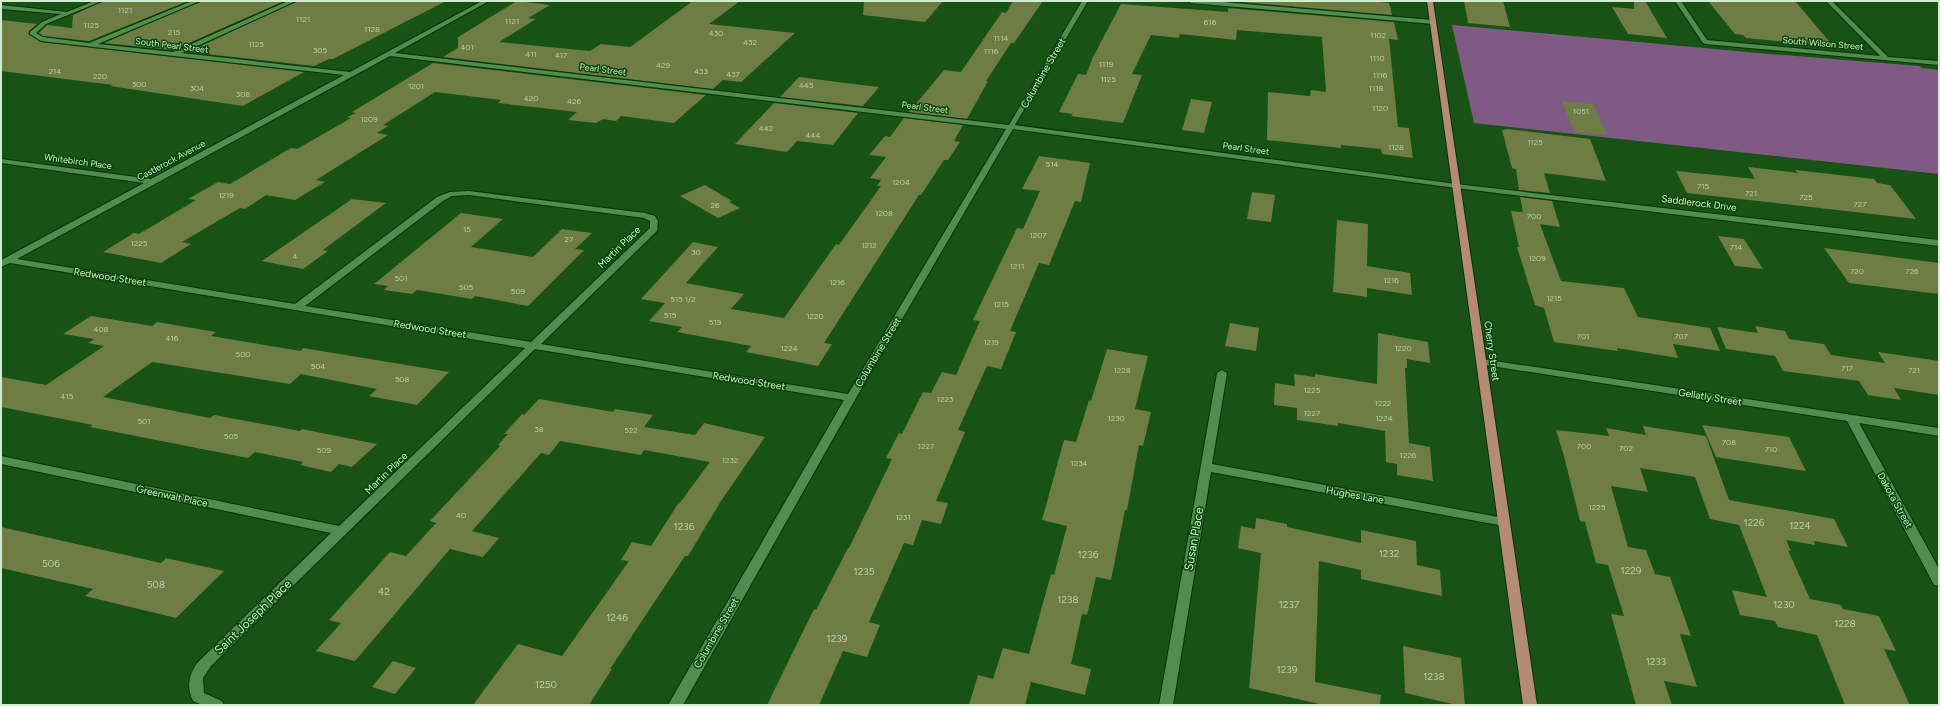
<svg xmlns="http://www.w3.org/2000/svg" width="1940" height="706" viewBox="0 0 1940 706" font-family="Figtree,sans-serif">
  <style>
    .green { fill: #7e5b83 }
    .building { fill: #6d7d44 }
    .lines { fill: none; stroke-linecap: round; stroke-linejoin: round }
    .minor-casing { stroke: #073406; stroke-width: 2 }
    .major-casing { stroke: #073406; stroke-width: 2 }
    .minor { fill: #528c4e; fill-rule: evenodd }
    .major { fill: #b38c71; fill-rule: evenodd }
    .labels { text-anchor: middle; dominant-baseline: central; stroke-width: 3; stroke-linejoin: round; paint-order: stroke }
    .number-label { font-size: 8px; fill: #b7d2ab }
    .far-street-label { font-size: 9px; fill: #d0eecd; stroke: #094607 }
    .street-label { font-size: 10px; fill: #d0eecd; stroke: #094607 }
    .near-number-label { font-size: 10px; fill: #b7d2ab }
    .near-street-label { font-size: 12px; fill: #d0eecd; stroke: #094607 }
  </style>
  <rect width="100%" height="100%" fill="#185214"/>
  <polygon class="green" points="1452,25 1758,53 1919,66 1922,68 1939,70 1939,174 1474,123"/>
  <g class="building">
    <polygon points="103,1 188,1 89,41 43,36 39,33 47,25 72,28 73,15"/>
    <polygon points="201,1 284,1 173,50 104,43"/>
    <polygon points="297,1 446,1 333,59 329,59 314,66 188,52"/>
    <polygon points="517,1 550,5 528,18 536,19 499,42 590,51 601,44 630,47 693,1 740,1 709,24 795,33 741,82 723,80 713,89 443,57 458,48 458,37"/>
    <polygon points="864,1 943,1 925,22 863,15"/>
    <polygon points="1013,1 1043,1 1014,43 1011,43 986,81 988,81 967,119 909,112 944,70 961,72 1002,12 1006,13"/>
    <polygon points="1229,1 1372,1 1389,3 1392,15"/>
    <polygon points="1464,1 1503,1 1510,27 1468,23"/>
    <polygon points="1634,1 1645,1 1667,38 1628,34 1612,7 1634,9"/>
    <polygon points="1708,1 1795,1 1833,46 1746,38 1743,35 1735,34"/>
    <polygon points="1121,4 1228,12 1228,8 1394,22 1398,40 1389,39 1398,127 1409,128 1413,158 1382,154 1381,149 1341,145 1341,148 1267,140 1268,92 1310,96 1311,90 1326,92 1322,37 1237,30 1236,40 1180,34 1179,38 1151,35 1132,74 1142,75 1123,123 1071,116 1073,114 1059,112 1078,74 1086,75 1093,57"/>
    <polygon points="1,20 37,24 29,31 28,34 41,42 304,72 243,106 110,86 113,85 1,71"/>
    <polygon points="433,63 706,95 674,123 621,116 616,121 603,119 596,123 568,120 577,112 498,103 501,100 435,92 383,125 388,126 377,133 388,135 316,180 325,182 295,200 266,195 245,209 240,208 182,242 191,244 161,263 103,252 134,233 139,234 196,200 188,199 218,182 230,184 291,148 297,149 351,118 347,117 356,113 352,112"/>
    <polygon points="799,77 845,83 879,87 863,106 780,97"/>
    <polygon points="1191,99 1212,102 1204,133 1182,130"/>
    <polygon points="1562,101 1593,104 1607,135 1574,132"/>
    <polygon points="774,103 858,113 833,145 797,141 787,152 735,144"/>
    <polygon points="904,118 963,125 954,141 960,142 948,160 944,160 921,195 919,195 824,343 832,344 818,366 746,352 751,346 677,332 682,327 649,321 665,303 641,299 693,242 718,247 686,283 744,294 731,309 784,318 836,244 839,245 881,186 877,186 881,180 870,178 886,157 869,155 885,136 890,137"/>
    <polygon points="1508,129 1590,139 1606,181 1544,173 1550,193 1519,190 1516,169 1512,168 1502,130"/>
    <polygon points="1039,156 1090,163 1081,202 1075,201 1049,265 1039,263 1010,331 1016,332 1001,369 987,366 958,430 965,432 936,501 948,503 941,524 922,520 913,545 904,543 869,622 880,625 867,657 843,651 819,705 767,705 814,609 816,610 848,548 849,548 892,459 886,458 899,433 902,434 923,392 931,393 942,372 956,375 980,321 973,320 1007,249 1017,228 1023,229 1040,191 1022,189"/>
    <polygon points="1748,167 1798,173 1795,170 1874,179 1877,183 1890,185 1916,219 1687,193 1676,171 1755,179"/>
    <polygon points="705,185 732,201 729,202 740,208 718,218 680,196"/>
    <polygon points="1252,192 1275,195 1271,222 1247,219"/>
    <polygon points="1520,197 1552,201 1560,227 1540,224 1561,281 1624,288 1638,317 1710,328 1720,351 1673,344 1678,358 1617,348 1618,351 1554,342 1544,308 1535,305 1517,247 1519,247 1511,211 1523,212"/>
    <polygon points="352,199 386,203 323,250 328,251 303,269 262,261"/>
    <polygon points="461,213 503,219 471,247 533,257 562,229 592,233 575,249 584,250 528,306 475,296 472,299 417,290 412,294 384,290 388,286 374,284"/>
    <polygon points="1337,220 1368,224 1367,266 1410,273 1412,295 1367,288 1367,297 1333,292"/>
    <polygon points="1718,236 1744,239 1763,269 1735,266"/>
    <polygon points="1824,248 1939,263 1939,294 1849,283"/>
    <polygon points="91,316 152,326 157,322 216,332 211,336 301,351 303,348 449,372 417,405 369,396 377,389 301,374 290,384 152,362 103,397 210,418 214,415 300,431 302,429 377,444 352,467 339,464 331,472 300,465 303,462 255,452 248,458 90,427 93,425 1,407 1,377 46,385 104,346 88,343 94,339 63,334"/>
    <polygon points="1230,323 1259,328 1256,351 1225,346"/>
    <polygon points="1755,326 1785,331 1789,339 1824,344 1831,355 1885,363 1878,352 1939,361 1939,395 1894,388 1901,400 1868,395 1859,381 1783,371 1775,356 1726,349 1717,327 1758,333"/>
    <polygon points="1378,333 1428,342 1430,363 1407,359 1407,368 1405,368 1409,443 1430,447 1433,481 1397,475 1397,464 1386,462 1385,431 1338,423 1338,426 1297,420 1297,408 1274,405 1275,383 1295,386 1294,374 1315,377 1315,374 1377,384"/>
    <polygon points="1107,349 1148,356 1135,409 1151,412 1143,446 1139,445 1127,510 1125,510 1111,580 1096,577 1087,615 1082,614 1071,664 1091,669 1085,695 1031,682 1025,705 969,705 978,675 993,679 1003,648 1029,654 1051,574 1054,575 1067,526 1042,520 1064,440 1076,442 1089,400 1091,401"/>
    <polygon points="539,399 613,412 615,409 653,415 644,427 695,435 704,423 765,437 721,501 688,556 685,556 610,669 612,669 589,705 473,705 518,644 562,656 629,561 621,560 632,542 651,546 678,504 679,504 710,462 644,450 641,455 560,441 549,455 541,453 472,531 499,538 483,557 450,549 355,661 316,651 341,623 329,620 390,552 406,556 436,523 430,521 500,446 498,445 508,434 504,434 522,414 524,415"/>
    <polygon points="1702,425 1789,437 1806,471 1716,457"/>
    <polygon points="1643,426 1706,436 1729,500 1834,519 1848,547 1814,541 1815,545 1786,540 1791,551 1788,550 1810,599 1841,605 1843,609 1879,616 1896,651 1884,649 1910,705 1845,705 1817,635 1778,627 1775,621 1740,615 1732,590 1767,597 1739,525 1710,519 1695,477 1640,468 1648,492 1611,486 1628,547 1646,550 1655,574 1670,577 1691,636 1680,634 1697,687 1664,681 1672,705 1636,705 1611,614 1624,616 1608,565 1596,563 1585,522 1580,521 1564,456 1556,430 1609,436 1606,428 1646,435"/>
    <polygon points="1256,518 1287,524 1287,527 1361,543 1361,530 1416,541 1417,565 1440,570 1442,596 1361,579 1361,570 1319,561 1315,682 1381,695 1380,705 1324,705 1249,688 1261,553 1238,548 1241,526 1255,529"/>
    <polygon points="1,527 161,563 166,558 224,571 176,618 85,596 93,589 1,568"/>
    <polygon points="1403,646 1461,658 1465,705 1457,705 1405,693"/>
    <polygon points="393,661 416,668 395,694 372,687"/>
  </g>
  <g class="lines">
    <g class="minor-casing">
      <g id="minor">
        <path d="M94,1H102L46,24L36,33L43,37L89,43L192,1H200L98,44L173,52L288,1H296L182,53L350,72L482,1H489L395,53L1009,125L1082,1H1088L1015,125L1456,184L1939,240V246L1456,188L1013,129L856,398L683,705H668L844,400L535,349L211,666L203,678L204,693L222,701L224,705H202L193,701C186,687 189,675 197,663L331,533L1,464V456L339,526L525,348L10,263L1,267V260L5,258L144,183L1,163V159L151,179L344,75L41,41L30,34V32L42,22L61,14L1,9V5L67,12ZM390,56L1006,129L848,394L541,344L657,231L658,221L655,216L645,213L469,191L450,192L437,197L295,304L17,259ZM469,195L644,218L650,221V228L531,342L305,306L443,201L452,196Z"/>
        <polygon points="1188,1 1211,1 1433,20 1436,22 1433,24 1191,3"/>
        <polygon points="1675,1 1681,1 1707,40 1880,56 1826,1 1832,1 1888,57 1939,61 1939,65 1705,44 1703,43"/>
        <polygon points="1482,359 1939,428 1939,436 1859,423 1939,569 1939,586 1934,585 1847,421 1478,364 1477,362"/>
        <polygon points="1222,370 1227,373 1212,464 1504,518 1508,519 1510,522 1508,525 1504,526 1211,472 1173,705 1159,705 1217,373"/>
      </g>
    </g>
    <g class="major-casing">
      <polygon id="major" points="1427,1 1433,1 1537,705 1523,705"/>
    </g>
    <use href="#minor" class="minor"/>
    <use href="#major" class="major"/>
  </g>
  <g class="labels">
    <g class="number-label">
      <text x="125" y="10">1121</text>
      <text x="303" y="19">1121</text>
      <text x="512" y="21">1121</text>
      <text x="1210" y="22">616</text>
      <text x="91" y="25">1125</text>
      <text x="372" y="29">1128</text>
      <text x="174" y="32">215</text>
      <text x="716" y="33">430</text>
      <text x="1378" y="35">1102</text>
      <text x="1001" y="38">1114</text>
      <text x="750" y="42">432</text>
      <text x="256" y="44">1125</text>
      <text x="467" y="47">401</text>
      <text x="320" y="50">305</text>
      <text x="991" y="51">1116</text>
      <text x="531" y="54">411</text>
      <text x="561" y="55">417</text>
      <text x="1377" y="58">1110</text>
      <text x="1106" y="64">1119</text>
      <text x="663" y="65">429</text>
      <text x="55" y="71">214</text>
      <text x="701" y="71">433</text>
      <text x="733" y="74">437</text>
      <text x="1380" y="75">1116</text>
      <text x="100" y="76">220</text>
      <text x="1108" y="79">1125</text>
      <text x="139" y="84">300</text>
      <text x="806" y="85">445</text>
      <text x="416" y="86">1201</text>
      <text x="197" y="88">304</text>
      <text x="1376" y="88">1118</text>
      <text x="243" y="94">308</text>
      <text x="531" y="98">420</text>
      <text x="574" y="101">426</text>
      <text x="1380" y="108">1120</text>
      <text x="1581" y="111">1051</text>
      <text x="369" y="119">1209</text>
      <text x="766" y="128">442</text>
      <text x="813" y="135">444</text>
      <text x="1535" y="142">1125</text>
      <text x="1396" y="147">1128</text>
      <text x="1052" y="164">514</text>
      <text x="901" y="182">1204</text>
      <text x="1703" y="186">715</text>
      <text x="1751" y="193">721</text>
      <text x="226" y="195">1219</text>
      <text x="1806" y="197">725</text>
      <text x="1860" y="204">727</text>
      <text x="715" y="205">26</text>
      <text x="884" y="213">1208</text>
      <text x="1534" y="216">700</text>
      <text x="467" y="229">15</text>
      <text x="1038" y="235">1207</text>
      <text x="569" y="239">27</text>
      <text x="139" y="243">1225</text>
      <text x="869" y="245">1212</text>
      <text x="1736" y="247">714</text>
      <text x="696" y="252">30</text>
      <text x="295" y="256">4</text>
      <text x="1537" y="258">1209</text>
      <text x="1017" y="266">1211</text>
      <text x="1857" y="271">720</text>
      <text x="1912" y="271">726</text>
      <text x="401" y="278">501</text>
      <text x="1391" y="280">1216</text>
      <text x="837" y="282">1216</text>
      <text x="466" y="287">505</text>
      <text x="518" y="291">509</text>
      <text x="1554" y="298">1215</text>
      <text x="683" y="299">515 1/2</text>
      <text x="1001" y="304">1215</text>
      <text x="670" y="315">515</text>
      <text x="815" y="316">1220</text>
      <text x="715" y="322">519</text>
      <text x="101" y="329">408</text>
      <text x="1583" y="336">701</text>
      <text x="1681" y="336">707</text>
      <text x="172" y="338">416</text>
      <text x="991" y="342">1219</text>
      <text x="789" y="348">1224</text>
      <text x="1403" y="348">1220</text>
      <text x="243" y="354">500</text>
      <text x="318" y="366">504</text>
      <text x="1847" y="368">717</text>
      <text x="1122" y="370">1228</text>
      <text x="1914" y="370">721</text>
      <text x="402" y="379">508</text>
      <text x="1312" y="390">1225</text>
      <text x="67" y="396">415</text>
      <text x="945" y="399">1223</text>
      <text x="1383" y="403">1222</text>
      <text x="1312" y="413">1227</text>
      <text x="1116" y="418">1230</text>
      <text x="1384" y="418">1224</text>
      <text x="144" y="421">501</text>
      <text x="539" y="429">38</text>
      <text x="631" y="430">522</text>
      <text x="231" y="436">505</text>
      <text x="1729" y="442">708</text>
      <text x="926" y="446">1227</text>
      <text x="1584" y="446">700</text>
      <text x="1626" y="448">702</text>
      <text x="1771" y="449">710</text>
      <text x="324" y="450">509</text>
      <text x="1408" y="455">1226</text>
      <text x="730" y="460">1232</text>
      <text x="1079" y="463">1234</text>
      <text x="1597" y="507">1225</text>
      <text x="461" y="515">40</text>
      <text x="903" y="517">1231</text>
    </g>
    <g class="far-street-label">
      <text transform="translate(1823 43) rotate(5)">South Wilson Street</text>
      <text transform="translate(172 45) rotate(7)">South Pearl Street</text>
      <text transform="translate(603 69) rotate(7)">Pearl Street</text>
      <text transform="translate(925 107) rotate(7)">Pearl Street</text>
      <text transform="translate(1246 148) rotate(8)">Pearl Street</text>
      <text transform="translate(171 160) rotate(-28)">Castlerock Avenue</text>
      <text transform="translate(78 161) rotate(8)">Whitebirch Place</text>
    </g>
    <g class="street-label">
      <text transform="translate(1043 73) rotate(-60)">Columbine Street</text>
      <text transform="translate(1699 203) rotate(7)">Saddlerock Drive</text>
      <text transform="translate(619 247) rotate(-44)">Martin Place</text>
      <text transform="translate(110 277) rotate(9)">Redwood Street</text>
      <text transform="translate(430 329) rotate(9)">Redwood Street</text>
      <text transform="translate(1492 351) rotate(82)">Cherry Street</text>
      <text transform="translate(878 352) rotate(-59)">Columbine Street</text>
      <text transform="translate(749 381) rotate(9)">Redwood Street</text>
      <text transform="translate(1710 397) rotate(9)">Gellatly Street</text>
      <text transform="translate(386 473) rotate(-44)">Martin Place</text>
      <text transform="translate(1355 495) rotate(10)">Hughes Lane</text>
      <text transform="translate(172 496) rotate(12)">Greenwalt Place</text>
      <text transform="translate(1895 500) rotate(61)">Dakota Street</text>
      <text transform="translate(716 633) rotate(-60)">Columbine Street</text>
    </g>
    <g class="near-number-label">
      <text x="1754" y="522">1226</text>
      <text x="1800" y="525">1224</text>
      <text x="684" y="526">1236</text>
      <text x="1389" y="553">1232</text>
      <text x="1088" y="554">1236</text>
      <text x="51" y="563">506</text>
      <text x="1631" y="570">1229</text>
      <text x="864" y="571">1235</text>
      <text x="156" y="584">508</text>
      <text x="384" y="591">42</text>
      <text x="1068" y="599">1238</text>
      <text x="1289" y="604">1237</text>
      <text x="1784" y="604">1230</text>
      <text x="617" y="617">1246</text>
      <text x="1845" y="623">1228</text>
      <text x="837" y="638">1239</text>
      <text x="1656" y="661">1233</text>
      <text x="1287" y="669">1239</text>
      <text x="1434" y="676">1238</text>
      <text x="546" y="684">1250</text>
    </g>
    <g class="near-street-label">
      <text transform="translate(1194 539) rotate(-80)">Susan Place</text>
      <text transform="translate(253 617) rotate(-44)">Saint Joseph Place</text>
    </g>
  </g>
  <rect width="1940" height="706" fill="none" stroke="#d0eecd" stroke-width="4"/>
</svg>
